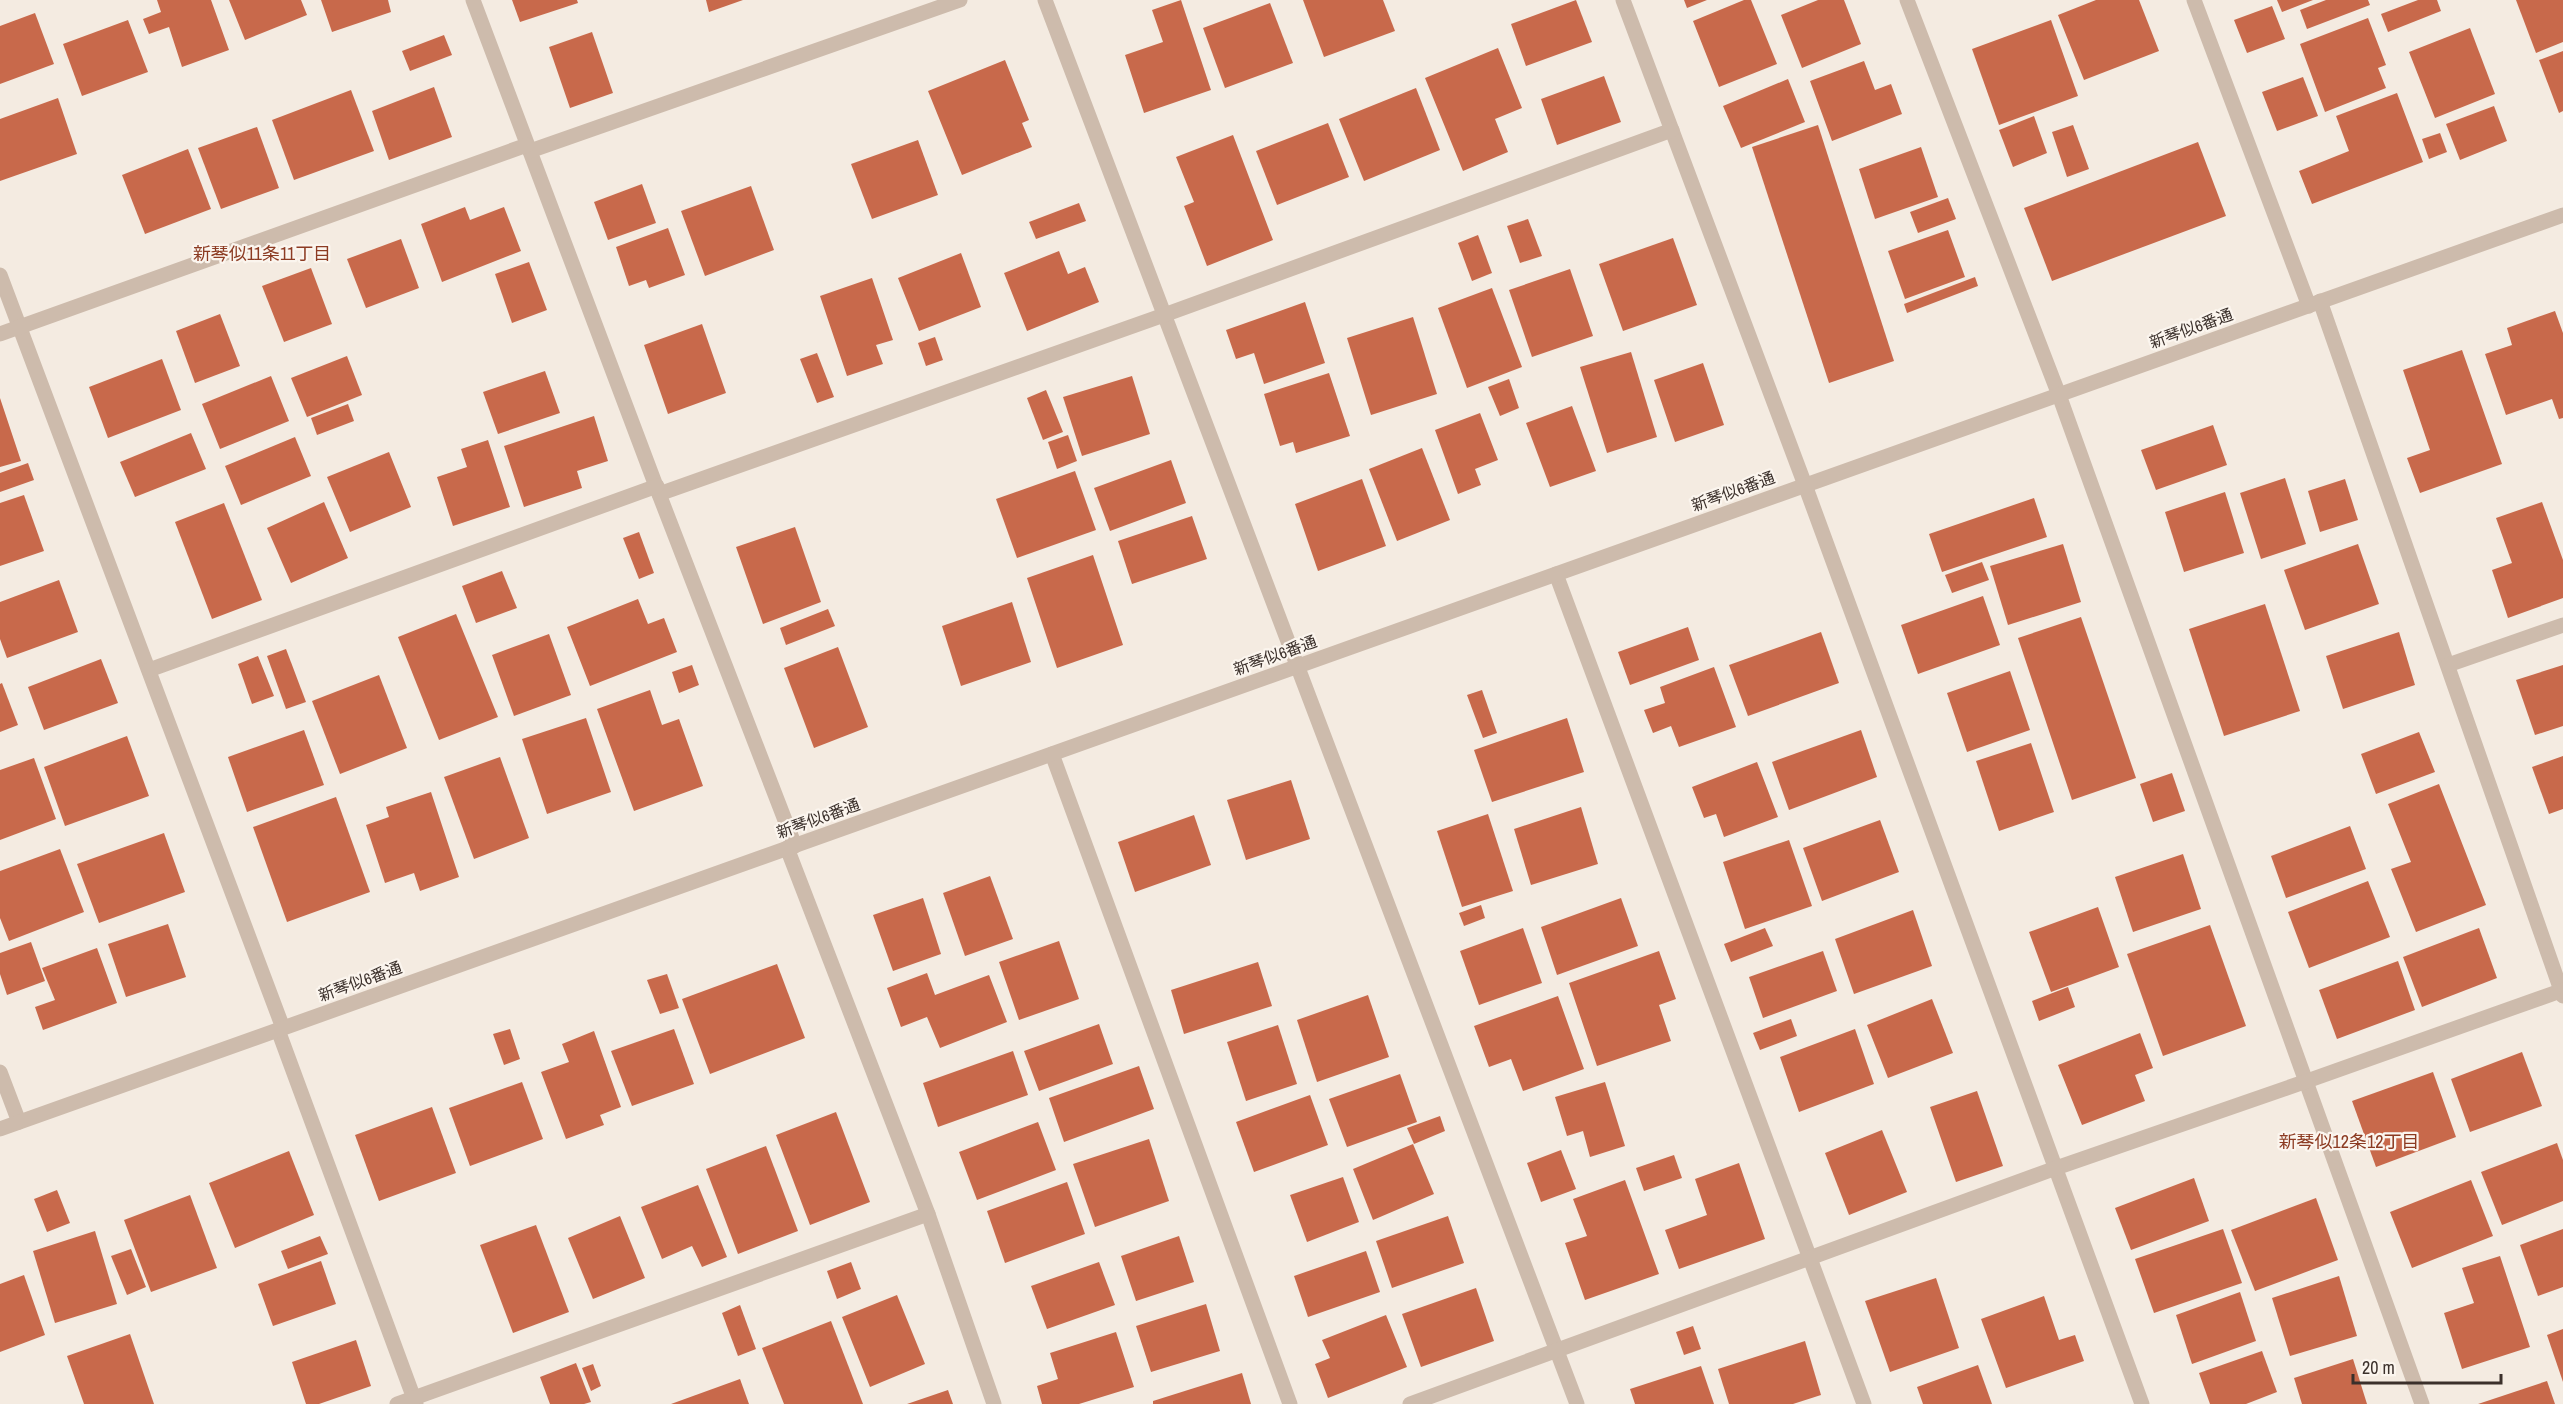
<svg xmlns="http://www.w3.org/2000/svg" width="2563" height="1404" viewBox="0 0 2563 1404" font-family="'Archivo Narrow','Noto Sans JP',sans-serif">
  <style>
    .building { fill: #c8694b }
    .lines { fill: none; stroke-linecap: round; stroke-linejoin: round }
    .minor { stroke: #cdbbac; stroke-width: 15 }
    .tertiary { stroke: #cdbbac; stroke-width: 15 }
    .labels { text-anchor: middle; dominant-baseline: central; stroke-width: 4.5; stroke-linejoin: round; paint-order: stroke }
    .street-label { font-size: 16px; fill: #3b302b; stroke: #fbf5ee }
    .neighbourhood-label { font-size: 18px; fill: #8c3b22; stroke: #fbf5ee }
  </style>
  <rect width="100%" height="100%" fill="#f4ebe1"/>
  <g class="building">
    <polygon points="157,0 211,0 229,50 182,67 169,27 149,34 143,19 161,12"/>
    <polygon points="229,0 301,0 307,15 245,40"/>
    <polygon points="321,0 388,0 391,12 332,32"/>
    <polygon points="512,0 577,0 578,3 520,22"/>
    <polygon points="706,0 743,0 709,12"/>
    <polygon points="1181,0 1211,90 1144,113 1125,55 1163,42 1152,10"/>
    <polygon points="1303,0 1383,0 1395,31 1324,57"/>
    <polygon points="1576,0 1592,42 1526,66 1511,24"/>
    <polygon points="1684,0 1707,0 1687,8"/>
    <polygon points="1744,0 1751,0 1777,64 1719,87 1693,21"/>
    <polygon points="1818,0 1844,0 1861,44 1802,68 1781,15"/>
    <polygon points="2096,0 2139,0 2159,51 2084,80 2058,15"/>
    <polygon points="2277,0 2313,0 2282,12"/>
    <polygon points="2326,0 2368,0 2370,5 2307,29 2300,10"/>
    <polygon points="2418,0 2437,0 2441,11 2388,32 2381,14"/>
    <polygon points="2516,0 2563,0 2563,42 2536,53"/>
    <polygon points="1270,3 1293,63 1225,88 1203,28"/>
    <polygon points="2272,6 2285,39 2247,53 2234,20"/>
    <polygon points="35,13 54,64 0,84 0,26"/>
    <polygon points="2368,18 2386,65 2378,68 2386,88 2325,112 2300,44"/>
    <polygon points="128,20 148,72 82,96 63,44"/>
    <polygon points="2051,20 2078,96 1999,125 1972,49"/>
    <polygon points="2470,28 2495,94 2435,118 2409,52"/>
    <polygon points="592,32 613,93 570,108 549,47"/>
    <polygon points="444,35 452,55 410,71 402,51"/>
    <polygon points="1498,48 1522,108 1495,119 1508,152 1463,171 1425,78"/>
    <polygon points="2563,51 2563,111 2559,113 2539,60"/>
    <polygon points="1005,60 1029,120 1022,123 1032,147 962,175 928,91"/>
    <polygon points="1864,61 1875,90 1891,84 1902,114 1832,141 1810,81"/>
    <polygon points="1604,76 1621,122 1557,145 1541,99"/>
    <polygon points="2303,77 2318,116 2277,131 2262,92"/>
    <polygon points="1788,79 1805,122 1741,148 1723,106"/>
    <polygon points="434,87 452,137 389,160 372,111"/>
    <polygon points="1416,88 1440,150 1364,181 1339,119"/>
    <polygon points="351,90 374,151 294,180 272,120"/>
    <polygon points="2397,93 2423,162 2312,204 2299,171 2349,151 2336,116"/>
    <polygon points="58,98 77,154 0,181 0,119"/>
    <polygon points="2494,106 2507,141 2460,160 2446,124"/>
    <polygon points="2034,116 2047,153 2013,167 1999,130"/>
    <polygon points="1328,123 1349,177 1277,205 1256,151"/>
    <polygon points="1818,125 1894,361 1829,383 1752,147"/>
    <polygon points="2073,125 2089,169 2067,177 2052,132"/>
    <polygon points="257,127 279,188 221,209 198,148"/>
    <polygon points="2440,133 2447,152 2429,159 2422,139"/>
    <polygon points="1233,135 1273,240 1207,266 1184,206 1194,202 1176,157"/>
    <polygon points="918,140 938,195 872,219 851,164"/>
    <polygon points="2198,142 2226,216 2052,281 2024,208"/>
    <polygon points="1921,147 1938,197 1875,219 1859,169"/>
    <polygon points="188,149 211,209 145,234 122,175"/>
    <polygon points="642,184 656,223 608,240 594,202"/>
    <polygon points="751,186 774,250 705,276 681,211"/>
    <polygon points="1948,198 1956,219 1918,233 1910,212"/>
    <polygon points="1079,203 1086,221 1036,239 1029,222"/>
    <polygon points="465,207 470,220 504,207 521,251 442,282 421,224"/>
    <polygon points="1528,219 1542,256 1520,263 1507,226"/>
    <polygon points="668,228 685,275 649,288 646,280 629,286 616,247"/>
    <polygon points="1948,230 1965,277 1905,299 1888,251"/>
    <polygon points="1478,235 1492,273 1472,281 1458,243"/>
    <polygon points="1673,238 1697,305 1623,331 1599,264"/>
    <polygon points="401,239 419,288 366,308 347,259"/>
    <polygon points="1059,251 1068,274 1085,267 1099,302 1027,331 1004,273"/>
    <polygon points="961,253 981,307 919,331 898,278"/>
    <polygon points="529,262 547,310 512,323 495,274"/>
    <polygon points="311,268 332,324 284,342 262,286"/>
    <polygon points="1570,269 1593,336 1532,357 1509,290"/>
    <polygon points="1975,277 1978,286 1907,313 1904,304"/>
    <polygon points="872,278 893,340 876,345 883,364 847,376 820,296"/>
    <polygon points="1492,288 1522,367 1467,388 1438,308"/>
    <polygon points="1305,302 1325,363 1264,384 1254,353 1236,359 1226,330"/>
    <polygon points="2555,311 2563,333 2563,418 2559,419 2552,399 2506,415 2485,354 2512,345 2507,328"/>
    <polygon points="220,314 240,366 195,383 176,331"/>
    <polygon points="1413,317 1437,394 1371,415 1347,338"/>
    <polygon points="702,324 726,393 668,414 644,345"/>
    <polygon points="935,337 943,360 926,366 918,343"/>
    <polygon points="2462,350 2502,464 2420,493 2407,458 2430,450 2403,370"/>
    <polygon points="1631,352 1657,437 1607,453 1580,367"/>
    <polygon points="817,353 834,397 817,403 800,359"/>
    <polygon points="347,356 362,395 307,417 291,378"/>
    <polygon points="162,359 181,410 108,438 89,387"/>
    <polygon points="1703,363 1724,425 1675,442 1654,380"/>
    <polygon points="545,371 560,413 498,434 483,392"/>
    <polygon points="1329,373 1350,436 1296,453 1293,442 1280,446 1264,394"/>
    <polygon points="271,376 289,421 220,449 202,404"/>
    <polygon points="1132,376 1150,434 1082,456 1063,397"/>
    <polygon points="1509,379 1519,408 1500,416 1488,387"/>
    <polygon points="1046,390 1063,432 1043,440 1027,398"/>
    <polygon points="0,398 21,461 0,467"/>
    <polygon points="348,404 354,421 317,435 311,418"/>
    <polygon points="1572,406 1596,471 1550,487 1526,423"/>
    <polygon points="1480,413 1498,460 1475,469 1481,485 1458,494 1435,430"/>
    <polygon points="594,416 608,461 577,471 582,488 524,507 504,446"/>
    <polygon points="2213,425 2227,465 2156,490 2141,450"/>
    <polygon points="191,433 206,469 135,497 120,462"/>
    <polygon points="1068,435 1077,461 1057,469 1048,442"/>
    <polygon points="295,437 311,476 241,505 225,466"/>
    <polygon points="488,440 510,507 453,526 437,477 467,467 461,449"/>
    <polygon points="1422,448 1450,520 1397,541 1369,469"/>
    <polygon points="389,452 411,507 350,532 327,477"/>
    <polygon points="1171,460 1186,503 1110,531 1094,488"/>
    <polygon points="28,463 34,480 0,492 0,473"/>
    <polygon points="1075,471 1096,530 1017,558 996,499"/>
    <polygon points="2285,478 2306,544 2261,559 2240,493"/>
    <polygon points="1362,479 1386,546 1318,571 1295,504"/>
    <polygon points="2345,479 2358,520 2320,532 2308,491"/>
    <polygon points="2225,492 2244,553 2184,572 2165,512"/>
    <polygon points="24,495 44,551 0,566 0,503"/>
    <polygon points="2034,498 2047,537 1942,572 1929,534"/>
    <polygon points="324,502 348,558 291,583 267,528"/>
    <polygon points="2542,502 2563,560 2563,598 2508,618 2492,570 2512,563 2496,518"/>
    <polygon points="224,503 262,600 212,619 175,522"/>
    <polygon points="1192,516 1207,559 1132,584 1118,541"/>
    <polygon points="795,527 821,602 763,624 736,547"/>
    <polygon points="639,532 654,573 639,579 623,538"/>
    <polygon points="2063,544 2081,602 2008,625 1990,566"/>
    <polygon points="2358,544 2379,604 2305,630 2284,570"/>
    <polygon points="1093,555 1123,645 1057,668 1027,578"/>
    <polygon points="1982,562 1989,580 1952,593 1945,575"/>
    <polygon points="502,571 517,608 476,623 462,586"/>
    <polygon points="59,580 78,632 7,658 0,639 0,602"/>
    <polygon points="1983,596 2000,645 1918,674 1901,625"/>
    <polygon points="638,599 648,624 664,618 677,652 590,686 567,627"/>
    <polygon points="1012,602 1031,662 961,686 942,626"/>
    <polygon points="2265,604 2300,711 2224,736 2189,629"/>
    <polygon points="828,609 835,626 786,645 780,628"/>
    <polygon points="456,614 498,717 439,740 398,637"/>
    <polygon points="2081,617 2136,778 2072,800 2018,638"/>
    <polygon points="1688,627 1699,660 1630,685 1618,652"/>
    <polygon points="1821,632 1839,683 1748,716 1729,665"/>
    <polygon points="2399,632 2415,685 2343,709 2326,656"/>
    <polygon points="549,634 571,695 514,716 492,655"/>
    <polygon points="838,647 868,727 814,748 784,668"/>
    <polygon points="286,649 306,702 286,709 267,656"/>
    <polygon points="258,656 274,696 252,704 238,664"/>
    <polygon points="101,659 118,703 44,730 28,687"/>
    <polygon points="692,665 699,685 679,693 672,672"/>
    <polygon points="2563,665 2563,726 2535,735 2516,680"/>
    <polygon points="1714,667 1736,727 1679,747 1671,726 1653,733 1644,710 1665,703 1660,687"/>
    <polygon points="2010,671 2030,730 1967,752 1947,693"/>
    <polygon points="379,675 407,748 340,774 312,701"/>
    <polygon points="2,683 18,725 0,732 0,684"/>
    <polygon points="650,690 662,725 679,719 703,786 634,811 597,709"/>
    <polygon points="1482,690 1497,733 1483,738 1467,695"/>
    <polygon points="586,718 611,792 547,814 522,739"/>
    <polygon points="1567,718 1584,772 1492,802 1474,750"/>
    <polygon points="304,730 324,785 247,812 228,757"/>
    <polygon points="1861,730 1877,777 1789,810 1772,762"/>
    <polygon points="2419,732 2435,772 2376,794 2361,754"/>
    <polygon points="127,736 149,796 65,826 44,767"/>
    <polygon points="2031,743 2054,812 1999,831 1976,761"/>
    <polygon points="2563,756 2563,809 2549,814 2532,767"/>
    <polygon points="500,757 529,838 474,859 444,777"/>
    <polygon points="34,758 56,819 0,840 0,770"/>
    <polygon points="1757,762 1778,817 1724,837 1716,814 1704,818 1692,787"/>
    <polygon points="2172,773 2185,811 2153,822 2140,784"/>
    <polygon points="1291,780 1310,839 1246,860 1227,800"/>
    <polygon points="2439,784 2486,905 2416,932 2391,869 2411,862 2388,804"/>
    <polygon points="431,792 459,877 420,891 414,873 385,883 366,825 389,817 386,807"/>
    <polygon points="336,797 370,892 287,922 253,827"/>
    <polygon points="1581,807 1598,864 1531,885 1514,829"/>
    <polygon points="1488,814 1513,891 1462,907 1437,831"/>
    <polygon points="1194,815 1211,865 1135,892 1118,842"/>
    <polygon points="1880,820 1899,872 1822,901 1803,848"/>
    <polygon points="2350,826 2366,869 2286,898 2271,856"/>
    <polygon points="164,833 185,892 99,923 77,864"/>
    <polygon points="1789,840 1812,906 1745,929 1723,862"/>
    <polygon points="60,849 84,912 9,941 0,918 0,871"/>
    <polygon points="2183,854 2201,909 2133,932 2115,877"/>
    <polygon points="990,876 1013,939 965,956 943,893"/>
    <polygon points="2368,881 2390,937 2309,968 2288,912"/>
    <polygon points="923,898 941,954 893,971 873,915"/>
    <polygon points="1621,898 1638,946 1557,975 1541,927"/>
    <polygon points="1481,905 1485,918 1464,926 1459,913"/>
    <polygon points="2098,907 2119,967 2051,992 2029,932"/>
    <polygon points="1913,910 1932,966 1854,994 1835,939"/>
    <polygon points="168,924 186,977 126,997 108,944"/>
    <polygon points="2210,925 2246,1026 2163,1056 2127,954"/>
    <polygon points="1523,928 1542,983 1479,1005 1460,951"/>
    <polygon points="1765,928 1773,946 1731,962 1724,944"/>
    <polygon points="2479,928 2497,978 2422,1007 2403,957"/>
    <polygon points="1059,941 1079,999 1019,1020 999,962"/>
    <polygon points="31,942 45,981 7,995 0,974 0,953"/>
    <polygon points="97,948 117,1003 43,1030 35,1007 55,1000 42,968"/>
    <polygon points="1659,951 1676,999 1659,1005 1671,1041 1597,1066 1569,983"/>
    <polygon points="1823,951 1837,991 1763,1018 1749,977"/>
    <polygon points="2398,961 2415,1010 2337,1039 2319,990"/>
    <polygon points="1258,962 1272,1006 1184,1034 1171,990"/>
    <polygon points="777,964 805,1038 710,1074 682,999"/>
    <polygon points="927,973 935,995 989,975 1007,1022 940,1048 927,1017 901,1027 887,988"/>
    <polygon points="667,974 679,1008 660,1014 647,980"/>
    <polygon points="2068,987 2075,1007 2039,1021 2032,1001"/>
    <polygon points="1368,995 1389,1057 1317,1082 1297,1020"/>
    <polygon points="1558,996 1584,1069 1523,1091 1511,1059 1489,1067 1474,1026"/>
    <polygon points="1932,999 1953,1053 1888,1078 1867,1025"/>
    <polygon points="1791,1019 1797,1036 1760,1050 1753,1033"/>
    <polygon points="1099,1024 1113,1064 1039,1091 1024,1051"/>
    <polygon points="1278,1025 1297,1084 1246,1101 1227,1042"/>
    <polygon points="510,1029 520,1059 504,1065 493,1034"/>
    <polygon points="674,1029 694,1084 632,1106 611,1051"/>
    <polygon points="1855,1029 1874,1084 1799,1112 1780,1057"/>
    <polygon points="594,1031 621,1107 600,1115 604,1125 566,1139 541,1072 569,1062 562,1044"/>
    <polygon points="2140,1033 2153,1068 2135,1075 2145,1101 2082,1125 2058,1065"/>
    <polygon points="1013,1051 1028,1095 938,1127 923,1083"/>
    <polygon points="2522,1052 2542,1106 2470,1132 2451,1079"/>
    <polygon points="1139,1066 1154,1109 1064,1142 1049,1098"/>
    <polygon points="2433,1072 2456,1137 2376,1167 2352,1101"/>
    <polygon points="1400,1074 1417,1122 1347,1147 1329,1099"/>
    <polygon points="522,1082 543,1139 470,1166 449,1108"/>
    <polygon points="1605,1082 1625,1146 1590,1157 1583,1131 1567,1136 1555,1097"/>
    <polygon points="1977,1091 2003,1166 1956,1182 1930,1107"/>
    <polygon points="1310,1095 1328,1145 1254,1172 1236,1122"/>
    <polygon points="432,1107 456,1173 379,1201 355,1135"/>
    <polygon points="836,1112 870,1202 810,1225 776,1135"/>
    <polygon points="1440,1116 1445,1131 1414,1144 1407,1128"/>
    <polygon points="1038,1122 1056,1170 977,1200 959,1152"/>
    <polygon points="1882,1130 1907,1192 1849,1215 1825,1153"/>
    <polygon points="1149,1139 1169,1201 1095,1227 1073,1164"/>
    <polygon points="2557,1143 2563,1160 2563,1201 2502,1225 2481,1172"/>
    <polygon points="1413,1144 1434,1194 1373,1220 1353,1169"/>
    <polygon points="766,1146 798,1231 738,1254 706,1169"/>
    <polygon points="1561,1150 1576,1189 1541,1202 1527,1163"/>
    <polygon points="289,1151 314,1215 235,1248 209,1183"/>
    <polygon points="1674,1155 1682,1178 1644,1191 1636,1168"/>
    <polygon points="1739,1163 1765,1239 1679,1269 1665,1230 1707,1215 1695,1179"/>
    <polygon points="1343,1177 1359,1222 1307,1242 1290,1195"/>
    <polygon points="2194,1178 2209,1221 2131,1250 2115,1208"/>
    <polygon points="1625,1180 1659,1274 1585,1300 1565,1243 1587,1236 1573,1199"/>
    <polygon points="2471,1180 2493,1236 2412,1268 2390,1212"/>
    <polygon points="1067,1182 1085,1234 1005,1263 987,1211"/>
    <polygon points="698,1185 727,1257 702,1267 692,1246 662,1259 641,1207"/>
    <polygon points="57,1190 70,1223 47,1232 34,1199"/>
    <polygon points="190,1195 217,1268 151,1292 124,1220"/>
    <polygon points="2316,1198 2338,1260 2255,1291 2231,1230"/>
    <polygon points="620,1216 645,1278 593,1299 568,1238"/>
    <polygon points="1448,1216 1464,1263 1392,1288 1376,1241"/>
    <polygon points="536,1225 569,1312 513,1333 480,1245"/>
    <polygon points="2223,1229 2242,1283 2154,1313 2135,1259"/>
    <polygon points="2563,1229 2563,1287 2538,1296 2520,1245"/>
    <polygon points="95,1231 117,1304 55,1323 33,1251"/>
    <polygon points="320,1236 328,1254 288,1269 281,1251"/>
    <polygon points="1179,1236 1194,1282 1136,1301 1121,1256"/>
    <polygon points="131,1249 146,1287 127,1295 111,1256"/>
    <polygon points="1366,1251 1380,1292 1308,1317 1294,1276"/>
    <polygon points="2500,1256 2530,1347 2462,1369 2444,1313 2474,1303 2462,1268"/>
    <polygon points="321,1261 336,1304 273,1326 258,1284"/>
    <polygon points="851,1262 861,1289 837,1299 827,1271"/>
    <polygon points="1099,1262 1115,1305 1047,1329 1031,1286"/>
    <polygon points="24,1275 45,1335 0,1352 0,1284"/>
    <polygon points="2339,1276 2357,1336 2290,1356 2272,1298"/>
    <polygon points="1936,1278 1959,1348 1890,1372 1865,1301"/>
    <polygon points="1476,1288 1494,1341 1421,1367 1402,1314"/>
    <polygon points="2240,1292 2256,1341 2192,1364 2176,1315"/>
    <polygon points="897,1295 925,1364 870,1387 842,1317"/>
    <polygon points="2044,1296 2059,1340 2075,1335 2084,1361 2006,1388 1981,1319"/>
    <polygon points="1206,1304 1220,1351 1151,1372 1136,1326"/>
    <polygon points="740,1305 756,1349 738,1356 722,1313"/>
    <polygon points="1386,1315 1407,1367 1328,1398 1315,1364 1330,1358 1322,1340"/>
    <polygon points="831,1321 863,1404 784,1404 762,1348"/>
    <polygon points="1693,1326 1701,1349 1684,1355 1676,1332"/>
    <polygon points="2563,1329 2563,1382 2547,1335"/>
    <polygon points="1116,1332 1134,1387 1079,1404 1042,1404 1037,1386 1058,1379 1050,1353"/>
    <polygon points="130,1334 154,1404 84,1404 67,1356"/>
    <polygon points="356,1340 371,1386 319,1404 306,1404 292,1362"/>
    <polygon points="1805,1341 1821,1395 1793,1404 1729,1404 1718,1369"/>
    <polygon points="2262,1351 2277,1392 2246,1404 2210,1404 2199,1373"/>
    <polygon points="2353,1359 2367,1404 2302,1404 2294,1378"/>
    <polygon points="576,1363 591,1402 584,1404 550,1404 540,1377"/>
    <polygon points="593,1364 601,1386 591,1391 582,1368"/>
    <polygon points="1978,1365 1992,1404 1923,1404 1917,1387"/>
    <polygon points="1701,1366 1714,1404 1635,1404 1630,1389"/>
    <polygon points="1242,1373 1251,1404 1153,1404 1153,1401"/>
    <polygon points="740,1379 749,1404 671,1404"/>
    <polygon points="2547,1381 2555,1404 2478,1404"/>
    <polygon points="948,1390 953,1404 907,1404"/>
  </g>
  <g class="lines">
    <g class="minor">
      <polyline points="473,0 659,494 795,846"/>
      <polyline points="1045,0 1577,1404"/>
      <polyline points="1623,0 1805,485 2142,1404"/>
      <polyline points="1907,0 2059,395 2422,1404"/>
      <polyline points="2194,0 2309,306"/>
      <polyline points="530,151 960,0"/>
      <polyline points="0,275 283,1028"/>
      <polyline points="2320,301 2563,996"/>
      <polyline points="0,334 527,145"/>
      <polyline points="659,494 1164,315 1672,130"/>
      <polyline points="1556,574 1864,1404"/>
      <polyline points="2448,665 2563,625"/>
      <polyline points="149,670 657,486"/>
      <polyline points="1052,754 1290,1404"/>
      <polyline points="787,848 928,1214 994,1404"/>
      <polyline points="278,1030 416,1404"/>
      <polyline points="0,1072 19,1122"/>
      <polyline points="397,1404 928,1214"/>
      <polyline points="1410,1404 2056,1168 2307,1081 2563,990"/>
    </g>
    <polyline class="tertiary" points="0,1129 2563,215"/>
  </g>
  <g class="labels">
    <g class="street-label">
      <text transform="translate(2191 328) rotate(-20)">新琴似6番通</text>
      <text transform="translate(1733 491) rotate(-20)">新琴似6番通</text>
      <text transform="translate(1275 655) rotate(-20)">新琴似6番通</text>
      <text transform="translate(818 818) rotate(-20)">新琴似6番通</text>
      <text transform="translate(360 981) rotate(-20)">新琴似6番通</text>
    </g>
    <g class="neighbourhood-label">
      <text x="262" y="253">新琴似11条11丁目</text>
      <text x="2349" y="1141">新琴似12条12丁目</text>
    </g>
  </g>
  <path d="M2353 1374v9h148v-9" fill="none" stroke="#3b302b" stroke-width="3"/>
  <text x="2362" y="1374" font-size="18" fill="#3b302b" stroke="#fbf5ee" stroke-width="4.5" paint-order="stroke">20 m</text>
</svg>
